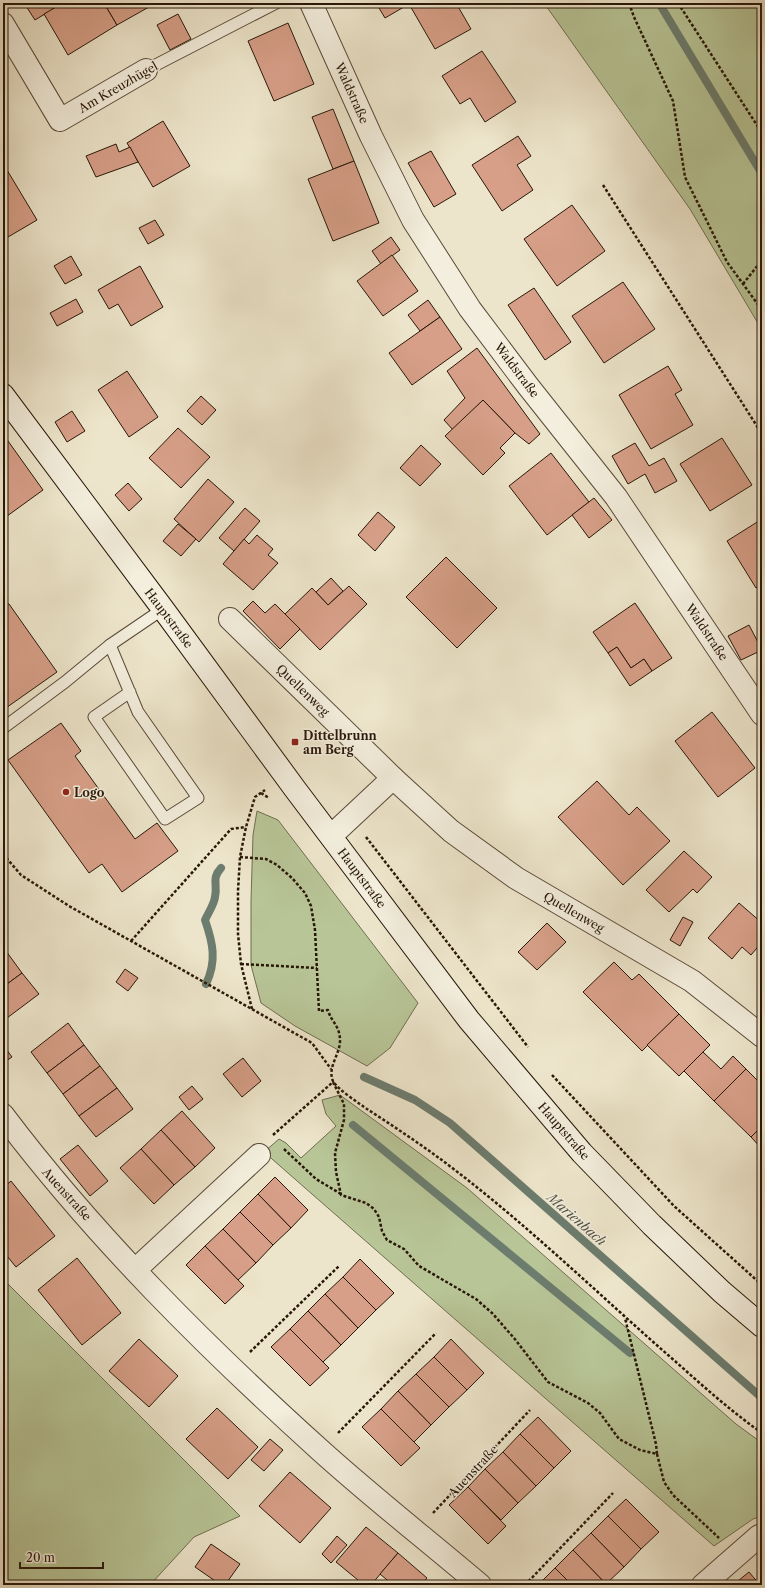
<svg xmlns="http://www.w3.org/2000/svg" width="765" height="1588" viewBox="0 0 765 1588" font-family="'Libre Caslon Text',serif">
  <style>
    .green { fill: #b8c597; stroke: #706e50 }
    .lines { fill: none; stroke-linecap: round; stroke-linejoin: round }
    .stream { stroke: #6c7c6e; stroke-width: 8 }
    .building { fill: #d79f88; stroke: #281708 }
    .lane-casing { stroke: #594a39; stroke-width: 13 }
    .street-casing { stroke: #594a39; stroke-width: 24 }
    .secondary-casing { stroke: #281708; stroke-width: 24 }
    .path { stroke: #281708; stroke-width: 2.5; stroke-dasharray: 3 2; stroke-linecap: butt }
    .lane { stroke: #f3eedd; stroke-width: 11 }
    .street { stroke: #f3eedd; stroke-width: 22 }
    .secondary { stroke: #f3eedd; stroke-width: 22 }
    .poi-dot { fill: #8f2418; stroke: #f3eedd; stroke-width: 1.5 }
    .labels { text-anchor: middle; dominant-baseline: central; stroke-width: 3; stroke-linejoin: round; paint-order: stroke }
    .street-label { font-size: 12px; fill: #281708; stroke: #f3eedd }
    .poi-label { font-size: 12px; font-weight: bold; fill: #281708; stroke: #f3eedd; text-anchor: start }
    .water-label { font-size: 13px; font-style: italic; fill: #505244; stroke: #f3eedd }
  </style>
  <rect width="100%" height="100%" fill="#ede5cb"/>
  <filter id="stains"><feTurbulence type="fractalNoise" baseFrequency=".005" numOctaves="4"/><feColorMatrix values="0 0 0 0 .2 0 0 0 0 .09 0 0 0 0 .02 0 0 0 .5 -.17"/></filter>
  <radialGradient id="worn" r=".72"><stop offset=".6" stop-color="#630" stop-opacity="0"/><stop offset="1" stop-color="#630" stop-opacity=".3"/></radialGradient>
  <g class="green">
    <polygon points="544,3 762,3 762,330 690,209"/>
    <polygon points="257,811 278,820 418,1003 390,1048 367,1066 295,1026 261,1003 251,965 251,900 253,835"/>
    <polygon points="340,1095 467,1188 736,1424 762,1443 762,1516 753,1519 714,1546 264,1152 279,1139 286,1143 301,1158 336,1126 326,1114 322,1100"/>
    <polygon points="3,1279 240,1516 194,1537 150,1585 3,1585"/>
  </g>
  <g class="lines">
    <g class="stream">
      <polyline points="659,3 762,174"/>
      <path d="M206,984C217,961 213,943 205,920C208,913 214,905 215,897C218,884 211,879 221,868"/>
      <polyline points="364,1077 415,1100 450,1123 762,1398"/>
      <polyline points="353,1125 630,1353"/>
    </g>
  </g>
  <g class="building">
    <polygon points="24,3 49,3 53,9 35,20"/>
    <polygon points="63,3 104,3 117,25 68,55 44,14"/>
    <polygon points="104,3 156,3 117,25"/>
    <polygon points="376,3 456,3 471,29 435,49 409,4 385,18"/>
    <polygon points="178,14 191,39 170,50 157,25"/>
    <polygon points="288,23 314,84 274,101 248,41"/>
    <polygon points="482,51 516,102 485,122 470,98 460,104 442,76"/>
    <polygon points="333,109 354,161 333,169 312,117"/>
    <polygon points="163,121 190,166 153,187 127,143"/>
    <polygon points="518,136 531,156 517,165 533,190 502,211 472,165"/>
    <polygon points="116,144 119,152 130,147 138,162 96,177 86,156"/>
    <polygon points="431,151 456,194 434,207 408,163"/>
    <polygon points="354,161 379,223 333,241 308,179"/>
    <polygon points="3,165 4,165 37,220 8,237 3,229"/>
    <polygon points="572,205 605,251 557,286 524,239"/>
    <polygon points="155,220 164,235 148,244 139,228"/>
    <polygon points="391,237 400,250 381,264 372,251"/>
    <polygon points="392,255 418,291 383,316 357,281"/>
    <polygon points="71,256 82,275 65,284 54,266"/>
    <polygon points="140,266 163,307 131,326 118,304 109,309 98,290"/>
    <polygon points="623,282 655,329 604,363 572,316"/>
    <polygon points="534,288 571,342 545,360 508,305"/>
    <polygon points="76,299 83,312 57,326 50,313"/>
    <polygon points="428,300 440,317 420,331 408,315"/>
    <polygon points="440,317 462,349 412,385 389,353"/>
    <polygon points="477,348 540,434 529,444 515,433 483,400 453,430 444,420 465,398 447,371"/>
    <polygon points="668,366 682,390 675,394 693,425 651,449 619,395"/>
    <polygon points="127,371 158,417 129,437 98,390"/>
    <polygon points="201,396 216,410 202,425 187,411"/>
    <polygon points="483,400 515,433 500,448 505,453 483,475 445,436"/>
    <polygon points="72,411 85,431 67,442 55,422"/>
    <polygon points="178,428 210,457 181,488 149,458"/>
    <polygon points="3,434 43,490 3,519"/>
    <polygon points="722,438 752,485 710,511 680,464"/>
    <polygon points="635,443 649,466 664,458 677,481 655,493 645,474 628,484 612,456"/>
    <polygon points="421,445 441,464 420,486 400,468"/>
    <polygon points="551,453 589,502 547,535 509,486"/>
    <polygon points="208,479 234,502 199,542 174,519"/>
    <polygon points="128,483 142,499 129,511 115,495"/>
    <polygon points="594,498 612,520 589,538 572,515"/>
    <polygon points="245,508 260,521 234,551 219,538"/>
    <polygon points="378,512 395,527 375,551 358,535"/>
    <polygon points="762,519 762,585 756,588 727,541"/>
    <polygon points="178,524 196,539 181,556 163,541"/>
    <polygon points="257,535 273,549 268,555 278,563 253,590 223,564 244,539 249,544"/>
    <polygon points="446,557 497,608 457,648 406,597"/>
    <polygon points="331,578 343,591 328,605 316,592"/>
    <polygon points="349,586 367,604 320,650 285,614 312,588 328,605"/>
    <polygon points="253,601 265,613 275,604 300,629 280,649 243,611"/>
    <polygon points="635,603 672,658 652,671 644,659 631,668 617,647 608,653 593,632"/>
    <polygon points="3,604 9,604 57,672 3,710"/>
    <polygon points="749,625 762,650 741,660 728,636"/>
    <polygon points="617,647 631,668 644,659 652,671 630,686 608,653"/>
    <polygon points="712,712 755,768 718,797 675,741"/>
    <polygon points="61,723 81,751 75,756 135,839 157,823 178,851 122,892 102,864 89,873 8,760"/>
    <polygon points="597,781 629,815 637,807 670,841 623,885 558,817"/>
    <polygon points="684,851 712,877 697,893 693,889 669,912 646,890"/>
    <polygon points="739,903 762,923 762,942 751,955 742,947 732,959 708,938"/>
    <polygon points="683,917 693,922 680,946 670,940"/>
    <polygon points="547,923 566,942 537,970 518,952"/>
    <polygon points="6,951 22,973 3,987 3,953"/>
    <polygon points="614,962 632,980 639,974 679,1014 642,1051 583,992"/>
    <polygon points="125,969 138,978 128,991 116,982"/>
    <polygon points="22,973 39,994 3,1021 3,987"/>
    <polygon points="679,1014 710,1045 679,1076 647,1045"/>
    <polygon points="68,1023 84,1045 47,1073 31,1052"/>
    <polygon points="3,1045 12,1057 3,1063"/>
    <polygon points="84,1045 100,1066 63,1094 47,1073"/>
    <polygon points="703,1052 721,1069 733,1056 746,1069 714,1101 684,1071"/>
    <polygon points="243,1058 261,1081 242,1097 223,1074"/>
    <polygon points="100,1066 117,1088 79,1116 63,1094"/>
    <polygon points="746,1069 762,1085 762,1126 751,1137 714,1101"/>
    <polygon points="192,1086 203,1099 189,1110 179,1097"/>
    <polygon points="117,1088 133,1109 96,1137 79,1116"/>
    <polygon points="182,1111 215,1148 195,1167 161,1130"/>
    <polygon points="762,1126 762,1149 751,1137"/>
    <polygon points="161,1130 195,1167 174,1185 141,1149"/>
    <polygon points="78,1145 108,1181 90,1196 60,1159"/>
    <polygon points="141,1149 174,1185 154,1204 120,1168"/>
    <polygon points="275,1177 308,1210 291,1228 258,1194"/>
    <polygon points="11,1181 55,1236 16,1267 3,1251 3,1188"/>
    <polygon points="258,1194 291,1228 273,1245 240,1212"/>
    <polygon points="240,1212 273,1245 256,1263 223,1229"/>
    <polygon points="223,1229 256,1263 238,1280 205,1246"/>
    <polygon points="205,1246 244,1286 225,1304 186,1265"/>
    <polygon points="77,1258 121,1313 82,1345 38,1290"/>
    <polygon points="360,1259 394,1293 376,1310 343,1277"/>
    <polygon points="343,1277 376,1310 358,1328 325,1294"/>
    <polygon points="325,1294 358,1328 341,1345 308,1311"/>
    <polygon points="308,1311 341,1345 323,1362 290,1329"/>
    <polygon points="290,1329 329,1368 310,1386 271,1347"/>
    <polygon points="139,1339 178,1376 149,1407 109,1371"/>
    <polygon points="451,1339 484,1373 467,1390 434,1357"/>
    <polygon points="434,1357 467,1390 449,1407 416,1374"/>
    <polygon points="416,1374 449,1407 431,1425 398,1391"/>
    <polygon points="398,1391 431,1425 414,1442 381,1409"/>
    <polygon points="217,1408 258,1447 228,1479 186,1439"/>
    <polygon points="381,1409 420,1448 401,1466 362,1427"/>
    <polygon points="538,1417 571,1451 554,1468 520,1434"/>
    <polygon points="520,1434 554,1468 536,1486 503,1452"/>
    <polygon points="270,1439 283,1450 264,1471 251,1460"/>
    <polygon points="503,1452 536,1486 518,1503 485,1469"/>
    <polygon points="485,1469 518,1503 501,1520 468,1487"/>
    <polygon points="290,1472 331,1508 300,1543 259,1506"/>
    <polygon points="468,1487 506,1526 488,1544 449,1505"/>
    <polygon points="626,1499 659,1532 641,1549 608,1516"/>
    <polygon points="608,1516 641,1549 624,1567 591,1533"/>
    <polygon points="366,1527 398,1553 371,1585 364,1585 336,1562"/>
    <polygon points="591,1533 624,1567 606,1584 573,1550"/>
    <polygon points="337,1536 347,1545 331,1563 322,1554"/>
    <polygon points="211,1544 240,1564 225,1585 221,1585 195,1567"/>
    <polygon points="573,1550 606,1584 605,1585 572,1585 555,1568"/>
    <polygon points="398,1553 427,1578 421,1585 393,1585 380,1574"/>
    <polygon points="555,1568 572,1585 538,1585"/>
    <polygon points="749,1572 760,1585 733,1585"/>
  </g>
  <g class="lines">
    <g class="lane-casing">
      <g id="lane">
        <polyline points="146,70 276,3"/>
        <polyline points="110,645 138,712 198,798 165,819 94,717 130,692"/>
        <polyline points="3,728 65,682 110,645 163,609"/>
      </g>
    </g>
    <g class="street-casing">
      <g id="street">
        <polyline points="311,3 371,136 413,220 470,309 528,386 616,497 762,714"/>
        <polyline points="3,24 60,120 146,70"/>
        <polyline points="230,619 393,778"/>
        <polyline points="331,836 393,778 451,831 516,878 692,981 762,1036"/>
        <path d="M3,1115C95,1237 207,1348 320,1450C372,1497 427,1540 480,1585"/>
        <polyline points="135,1270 259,1155"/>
        <polyline points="703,1585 759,1536"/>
      </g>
    </g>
    <g class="secondary-casing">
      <polyline id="secondary" points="3,395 163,609 295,789 469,1020 582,1153 652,1225 722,1292 762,1326"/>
    </g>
    <g class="path">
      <polyline points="629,3 634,17 673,101 685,177 727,262 762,310"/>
      <polyline points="678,3 762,133"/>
      <polyline points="603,185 762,434"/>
      <polyline points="743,284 762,260"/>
      <polyline points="261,793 269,798"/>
      <polyline points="366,837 528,1047"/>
      <polyline points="3,854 21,875 69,906 312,1043 331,1069"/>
      <path d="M240,857L266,859L277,865L292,878L305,893L311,906L315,930L319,1011L328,1010C331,1022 340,1025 340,1041C340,1054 327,1068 333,1081C337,1089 360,1104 367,1109C393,1126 419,1143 443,1161C526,1223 599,1295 676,1362C704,1387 732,1412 762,1433"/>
      <polyline points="131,941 231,829 246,827"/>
      <polyline points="241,964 317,968"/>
      <polyline points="252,1009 241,964 238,934 238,891 240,857 246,827 255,797 265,790"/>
      <polyline points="552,1075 674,1206 762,1285"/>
      <polyline points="273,1135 333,1082 344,1104 344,1120 335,1153 336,1172 341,1195 366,1203 374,1209 379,1217 382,1231 387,1240 404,1249 419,1266 476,1299 492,1313 514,1338 548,1382 588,1403 600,1413 619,1439 640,1450 657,1454 656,1444 625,1318"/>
      <polyline points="284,1149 316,1179 341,1194"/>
      <polyline points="250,1352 339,1266"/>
      <polyline points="338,1433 436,1333"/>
      <polyline points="657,1454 664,1482 673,1495 719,1538"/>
      <polyline points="433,1513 530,1410"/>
      <polyline points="525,1585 613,1493"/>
    </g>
    <use href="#lane" class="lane"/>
    <use href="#street" class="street"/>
    <use href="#secondary" class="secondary"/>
  </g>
  <g class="poi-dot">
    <rect x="291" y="738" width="8" height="8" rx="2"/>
    <circle cx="66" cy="792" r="4"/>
  </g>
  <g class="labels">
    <g class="street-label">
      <text transform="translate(118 87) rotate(-30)">Am Kreuzhügel</text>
      <text transform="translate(352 93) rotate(66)">Waldstraße</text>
      <text transform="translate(517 370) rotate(53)">Waldstraße</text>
      <text transform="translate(169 618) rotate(53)">Hauptstraße</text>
      <text transform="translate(707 632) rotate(56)">Waldstraße</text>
      <text transform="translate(303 690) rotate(44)">Quellenweg</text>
      <text transform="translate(362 878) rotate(53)">Hauptstraße</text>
      <text transform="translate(574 912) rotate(30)">Quellenweg</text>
      <text transform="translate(564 1131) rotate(49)">Hauptstraße</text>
      <text transform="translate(67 1194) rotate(48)">Auenstraße</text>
      <text transform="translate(473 1471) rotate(-47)">Auenstraße</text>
    </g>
    <g class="poi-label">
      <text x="303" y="735">Dittelbrunn<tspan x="303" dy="14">am Berg</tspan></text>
      <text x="74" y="792">Logo</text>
    </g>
    <g class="water-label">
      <text transform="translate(577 1219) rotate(41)">Marienbach</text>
    </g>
  </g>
  <rect width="765" height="1588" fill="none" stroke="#ede5cb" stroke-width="16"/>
  <rect x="4" y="4" width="757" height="1580" fill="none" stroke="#281708" stroke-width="2"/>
  <rect x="8" y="8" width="749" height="1572" fill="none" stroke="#281708"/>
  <path d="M20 1562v6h83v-6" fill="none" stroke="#281708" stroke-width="2"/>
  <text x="26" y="1562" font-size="12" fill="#281708" stroke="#f3eedd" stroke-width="3" paint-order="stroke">20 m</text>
  <rect width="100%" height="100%" filter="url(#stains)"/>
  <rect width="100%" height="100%" fill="url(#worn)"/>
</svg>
